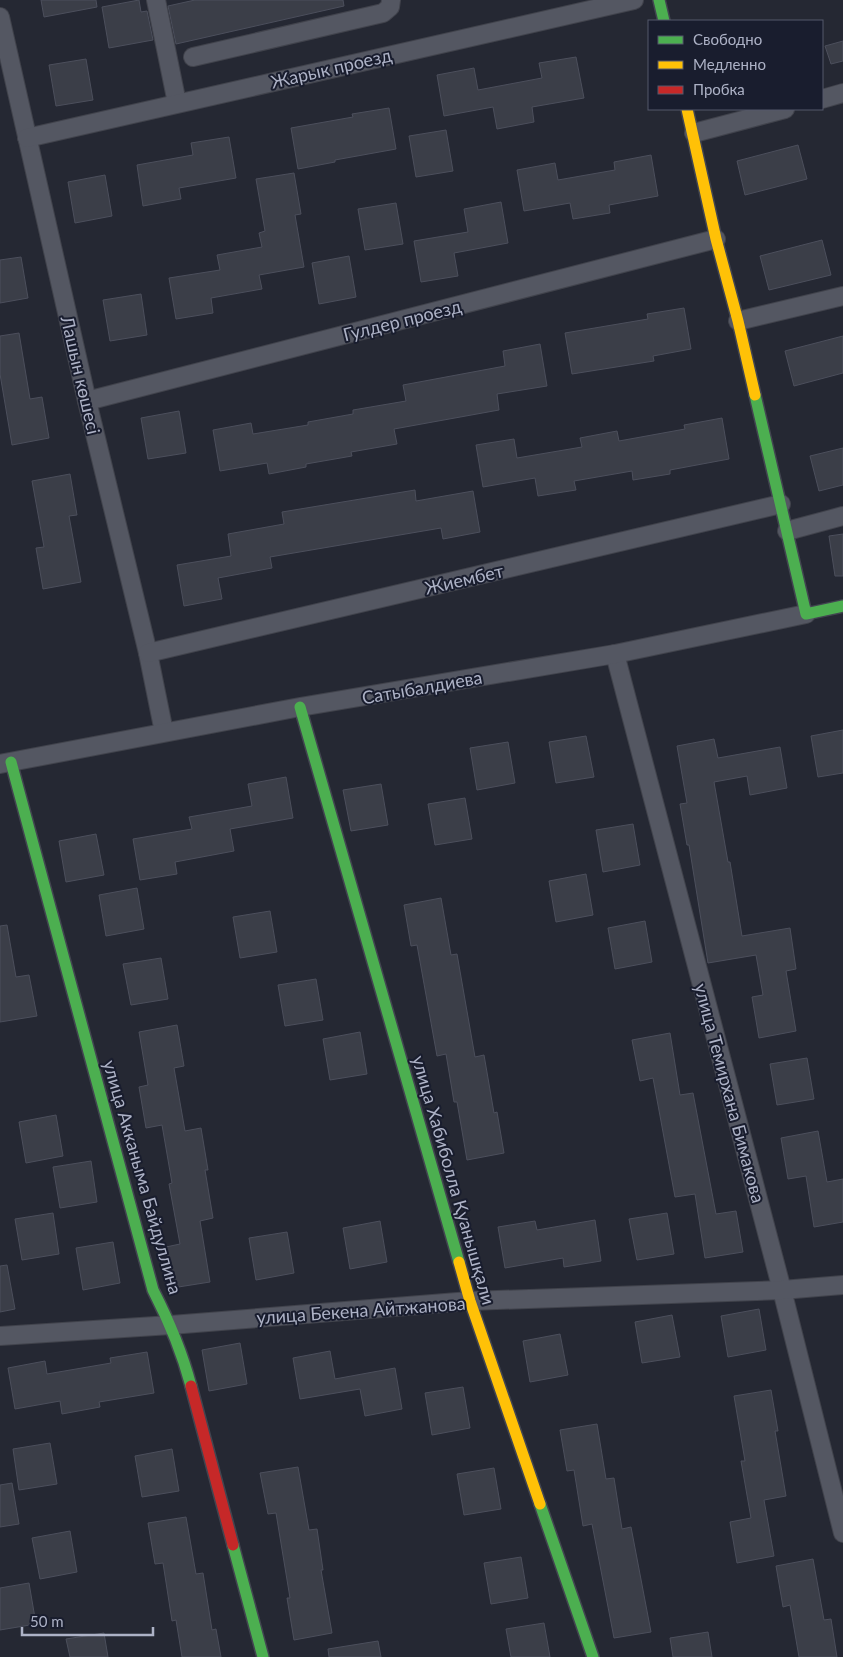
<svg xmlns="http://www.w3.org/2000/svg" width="843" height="1657" viewBox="0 0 843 1657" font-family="Lato,sans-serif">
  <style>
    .building { fill: #3b3e48; stroke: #4c4f5c }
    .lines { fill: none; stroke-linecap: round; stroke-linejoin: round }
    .street-casing { stroke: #41434c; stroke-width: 20 }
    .fast-casing { stroke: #424550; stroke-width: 14 }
    .slow-casing { stroke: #424550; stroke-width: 14 }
    .jam-casing { stroke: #424550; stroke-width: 14 }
    .street { stroke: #545762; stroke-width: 18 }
    .fast { stroke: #4caf50; stroke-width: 11 }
    .slow { stroke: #ffc107; stroke-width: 11 }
    .jam { stroke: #c62828; stroke-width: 11 }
    .labels { text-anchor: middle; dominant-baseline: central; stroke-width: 4; stroke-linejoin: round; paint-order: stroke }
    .street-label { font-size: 18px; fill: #adb2c6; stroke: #191d2e }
  </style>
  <rect width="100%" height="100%" fill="#252833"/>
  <g class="building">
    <polygon points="41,0 96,0 97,7 44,17"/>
    <polygon points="139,0 141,12 147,11 153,40 109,48 102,7"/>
    <polygon points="195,0 343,0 344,6 176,44 168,6"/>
    <polygon points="843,41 843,61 831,64 825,46"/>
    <polygon points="576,57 584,98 532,107 534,122 497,129 493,107 444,116 437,75 474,68 478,90 542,78 539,63"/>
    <polygon points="86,59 93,100 56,106 49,65"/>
    <polygon points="389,108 396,149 335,160 335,162 298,169 291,128 353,117 352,114"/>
    <polygon points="446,130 453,171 416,177 409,136"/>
    <polygon points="229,137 236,178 179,188 181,199 143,206 137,165 193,155 191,143"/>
    <polygon points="798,145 807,179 745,195 737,161"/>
    <polygon points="651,155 658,196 609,205 610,213 573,219 570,203 524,211 517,170 555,163 558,180 615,170 614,162"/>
    <polygon points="294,173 301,214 295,215 304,267 259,275 262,289 211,298 213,313 176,319 169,278 220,270 217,255 262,247 259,233 265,231 256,179"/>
    <polygon points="105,175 112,216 75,223 68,182"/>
    <polygon points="501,202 508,243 454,253 458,276 421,282 414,241 468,232 464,209"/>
    <polygon points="396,203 403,244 365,250 358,209"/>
    <polygon points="822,240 831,275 769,290 760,256"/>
    <polygon points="349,256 356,297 319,304 312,263"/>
    <polygon points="21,257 28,298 0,303 0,260"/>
    <polygon points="141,294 147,335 110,341 103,300"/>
    <polygon points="684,308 691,349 653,356 654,361 572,374 565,333 648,319 647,314"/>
    <polygon points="19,333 30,399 42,397 49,438 12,445 0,374 0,336"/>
    <polygon points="843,336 843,373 794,386 785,351"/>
    <polygon points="540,344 547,386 497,394 499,410 394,429 397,444 351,452 352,456 306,464 306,467 269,474 267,463 220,471 213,430 251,423 253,434 308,425 308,422 353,414 353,410 406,401 403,385 505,366 503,351"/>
    <polygon points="179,411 186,453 148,459 141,418"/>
    <polygon points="722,418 729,459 670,470 670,474 633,480 632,471 574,481 576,490 538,496 535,478 483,487 476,445 514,439 517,458 582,447 580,438 617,431 619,441 685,429 684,425"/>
    <polygon points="843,448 843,485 819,491 810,456"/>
    <polygon points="70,474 77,515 69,516 81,582 43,589 36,548 44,547 32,481"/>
    <polygon points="415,490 416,501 473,491 480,532 443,539 441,528 270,557 272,568 218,578 222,599 184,606 177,565 231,556 228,534 284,524 282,512"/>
    <polygon points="843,534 843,576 835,576 829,536"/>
    <polygon points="843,730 843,773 818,777 811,736"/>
    <polygon points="586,736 594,777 556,783 549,742"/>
    <polygon points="714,739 718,758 780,747 787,788 750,795 747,776 714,782 728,862 730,862 742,936 790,928 796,969 786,971 796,1031 759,1038 752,997 763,995 756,955 708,963 689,845 687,845 680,804 687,803 677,746"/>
    <polygon points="508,742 515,783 477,790 470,748"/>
    <polygon points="286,777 293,818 230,829 234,851 175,862 177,874 140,880 133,839 192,829 189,817 252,806 248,784"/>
    <polygon points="381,784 388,825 351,831 343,790"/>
    <polygon points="465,798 472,839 435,845 428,804"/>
    <polygon points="633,824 640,865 603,872 596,830"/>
    <polygon points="96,834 104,875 66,882 59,841"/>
    <polygon points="586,874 593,915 556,922 549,881"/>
    <polygon points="137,888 144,929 106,936 99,895"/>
    <polygon points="441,898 451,955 457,954 475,1057 484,1055 494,1113 497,1112 504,1153 467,1160 457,1102 454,1102 446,1054 437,1056 417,945 411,946 404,905"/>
    <polygon points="270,911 277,952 240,958 233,917"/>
    <polygon points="645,921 652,962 615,969 608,928"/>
    <polygon points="7,925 16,977 29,975 37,1016 0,1022 0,926"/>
    <polygon points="161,958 168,999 131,1005 123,964"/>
    <polygon points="316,979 323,1020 285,1026 278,985"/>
    <polygon points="177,1025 184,1066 174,1068 185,1131 201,1128 208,1170 205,1170 213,1218 200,1221 210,1282 172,1288 166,1247 180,1244 169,1184 172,1183 162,1125 146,1128 139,1087 148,1085 139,1032"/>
    <polygon points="360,1032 367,1074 330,1080 323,1039"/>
    <polygon points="670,1033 680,1095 693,1093 716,1214 736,1211 743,1252 705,1258 695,1194 675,1197 653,1078 640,1081 632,1040"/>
    <polygon points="807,1058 814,1099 777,1105 770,1064"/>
    <polygon points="56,1115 63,1156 26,1163 19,1122"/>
    <polygon points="818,1131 827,1182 843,1179 843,1222 814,1227 806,1176 788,1179 781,1138"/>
    <polygon points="91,1161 97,1202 60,1208 53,1167"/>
    <polygon points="53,1213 59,1254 22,1260 15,1219"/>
    <polygon points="667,1213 674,1254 637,1260 629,1219"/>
    <polygon points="595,1220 601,1261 564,1267 563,1258 505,1268 498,1227 535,1221 537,1230"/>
    <polygon points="380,1221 387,1262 350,1269 343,1228"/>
    <polygon points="287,1232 294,1273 256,1280 249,1238"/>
    <polygon points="113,1242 120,1283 83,1290 76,1248"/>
    <polygon points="7,1265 15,1309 0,1312 0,1266"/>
    <polygon points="759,1309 766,1350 728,1357 721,1316"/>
    <polygon points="672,1315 680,1357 642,1363 635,1322"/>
    <polygon points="560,1334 568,1375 530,1382 523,1341"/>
    <polygon points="240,1343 247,1384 209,1391 202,1350"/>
    <polygon points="330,1351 335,1379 395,1368 402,1409 365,1416 360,1389 300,1399 293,1358"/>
    <polygon points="147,1352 154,1393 99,1402 100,1407 62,1414 60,1401 15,1409 8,1368 45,1361 47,1374 111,1363 110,1358"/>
    <polygon points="463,1387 470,1428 432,1435 425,1393"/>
    <polygon points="771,1390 778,1431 775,1431 786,1496 764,1500 774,1556 737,1563 730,1522 751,1518 741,1461 745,1461 734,1396"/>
    <polygon points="597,1424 606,1479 614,1478 622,1529 631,1527 651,1632 614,1638 592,1524 583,1526 574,1470 567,1471 560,1430"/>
    <polygon points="50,1443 57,1484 19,1490 13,1449"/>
    <polygon points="172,1449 179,1491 142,1497 135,1456"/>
    <polygon points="298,1467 309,1530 317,1529 323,1570 321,1570 332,1633 294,1640 287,1598 290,1598 276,1513 268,1514 260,1473"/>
    <polygon points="494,1468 501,1509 464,1515 457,1474"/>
    <polygon points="12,1483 19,1524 0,1527 0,1485"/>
    <polygon points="186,1517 196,1574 203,1573 212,1630 216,1629 221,1657 182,1657 176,1620 172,1621 163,1563 155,1564 148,1523"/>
    <polygon points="70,1531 77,1572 40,1579 32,1538"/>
    <polygon points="521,1557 528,1598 491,1604 484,1563"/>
    <polygon points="813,1559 824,1620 831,1619 837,1657 799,1657 790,1605 783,1607 776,1566"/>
    <polygon points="29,1583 36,1624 0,1630 0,1588"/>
    <polygon points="544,1623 550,1657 511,1657 506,1629"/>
    <polygon points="708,1632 712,1657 673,1657 670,1638"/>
    <polygon points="104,1633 108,1657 70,1657 66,1639"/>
    <polygon points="378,1641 381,1657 329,1657 328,1649"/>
  </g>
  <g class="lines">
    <g class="street-casing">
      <g id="street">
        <polyline points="156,0 177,103"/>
        <polyline points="0,17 87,401 148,653 164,732"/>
        <polyline points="193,57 383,13 390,7 391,0"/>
        <polyline points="822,99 843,93"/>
        <polyline points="694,133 785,109"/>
        <polyline points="27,138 634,0"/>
        <polyline points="738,321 843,296"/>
        <polyline points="87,401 716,239"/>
        <polyline points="787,531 843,516"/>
        <polyline points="148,653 781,504"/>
        <polyline points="615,654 782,1290 843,1533"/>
        <polyline points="0,764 300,707 615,654 806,614"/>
        <polyline points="0,1336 171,1325 470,1301 782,1290 843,1285"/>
      </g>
    </g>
    <g class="fast-casing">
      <g id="fast">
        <polyline points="659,0 664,21"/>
        <polyline points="755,395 806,614 843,606"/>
        <polyline points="300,707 459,1262"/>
        <path d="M11,762L153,1290C169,1321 182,1352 191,1386"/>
        <polyline points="540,1504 593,1657"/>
        <polyline points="233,1545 263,1657"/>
      </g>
    </g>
    <g class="slow-casing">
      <g id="slow">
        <polyline points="687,109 716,239 738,321 755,395"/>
        <polyline points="459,1262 470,1301 540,1504"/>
      </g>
    </g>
    <g class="jam-casing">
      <polyline id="jam" points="191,1386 233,1545"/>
    </g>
    <use href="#street" class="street"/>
    <use href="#fast" class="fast"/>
    <use href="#slow" class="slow"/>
    <use href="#jam" class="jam"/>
  </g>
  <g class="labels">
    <g class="street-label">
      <text transform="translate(331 68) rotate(-13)">Жарык проезд</text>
      <text transform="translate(402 320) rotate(-14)">Гулдер проезд</text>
      <text transform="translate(81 375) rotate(77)">Лашын көшесі</text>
      <text transform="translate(464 579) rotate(-13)">Жиембет</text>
      <text transform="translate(422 687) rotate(-10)">Сатыбалдиева</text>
      <text transform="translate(730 1093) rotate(75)">улица Темирхана Бимакова</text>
      <text transform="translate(143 1177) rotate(74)">улица Акканыма Байдуллина</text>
      <text transform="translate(454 1180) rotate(74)">улица Хабиболла Қуанышқали</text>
      <text transform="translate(361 1310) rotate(-4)">улица Бекена Айтжанова</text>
    </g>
  </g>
  <rect x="648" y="20" width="175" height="90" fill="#191d2e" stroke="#54596b"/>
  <rect x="658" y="36" width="25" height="8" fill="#4caf50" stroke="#54596b"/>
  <text x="693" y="45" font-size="15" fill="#adb2c6">Свободно</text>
  <rect x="658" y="61" width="25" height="8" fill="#ffc107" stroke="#54596b"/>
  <text x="693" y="70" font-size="15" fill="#adb2c6">Медленно</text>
  <rect x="658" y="86" width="25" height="8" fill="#c62828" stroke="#54596b"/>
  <text x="693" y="95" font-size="15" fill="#adb2c6">Пробка</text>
  <path d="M22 1627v8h131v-8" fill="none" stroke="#adb2c6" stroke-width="2.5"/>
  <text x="30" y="1627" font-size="15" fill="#adb2c6" stroke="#191d2e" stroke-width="4" paint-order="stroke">50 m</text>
</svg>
